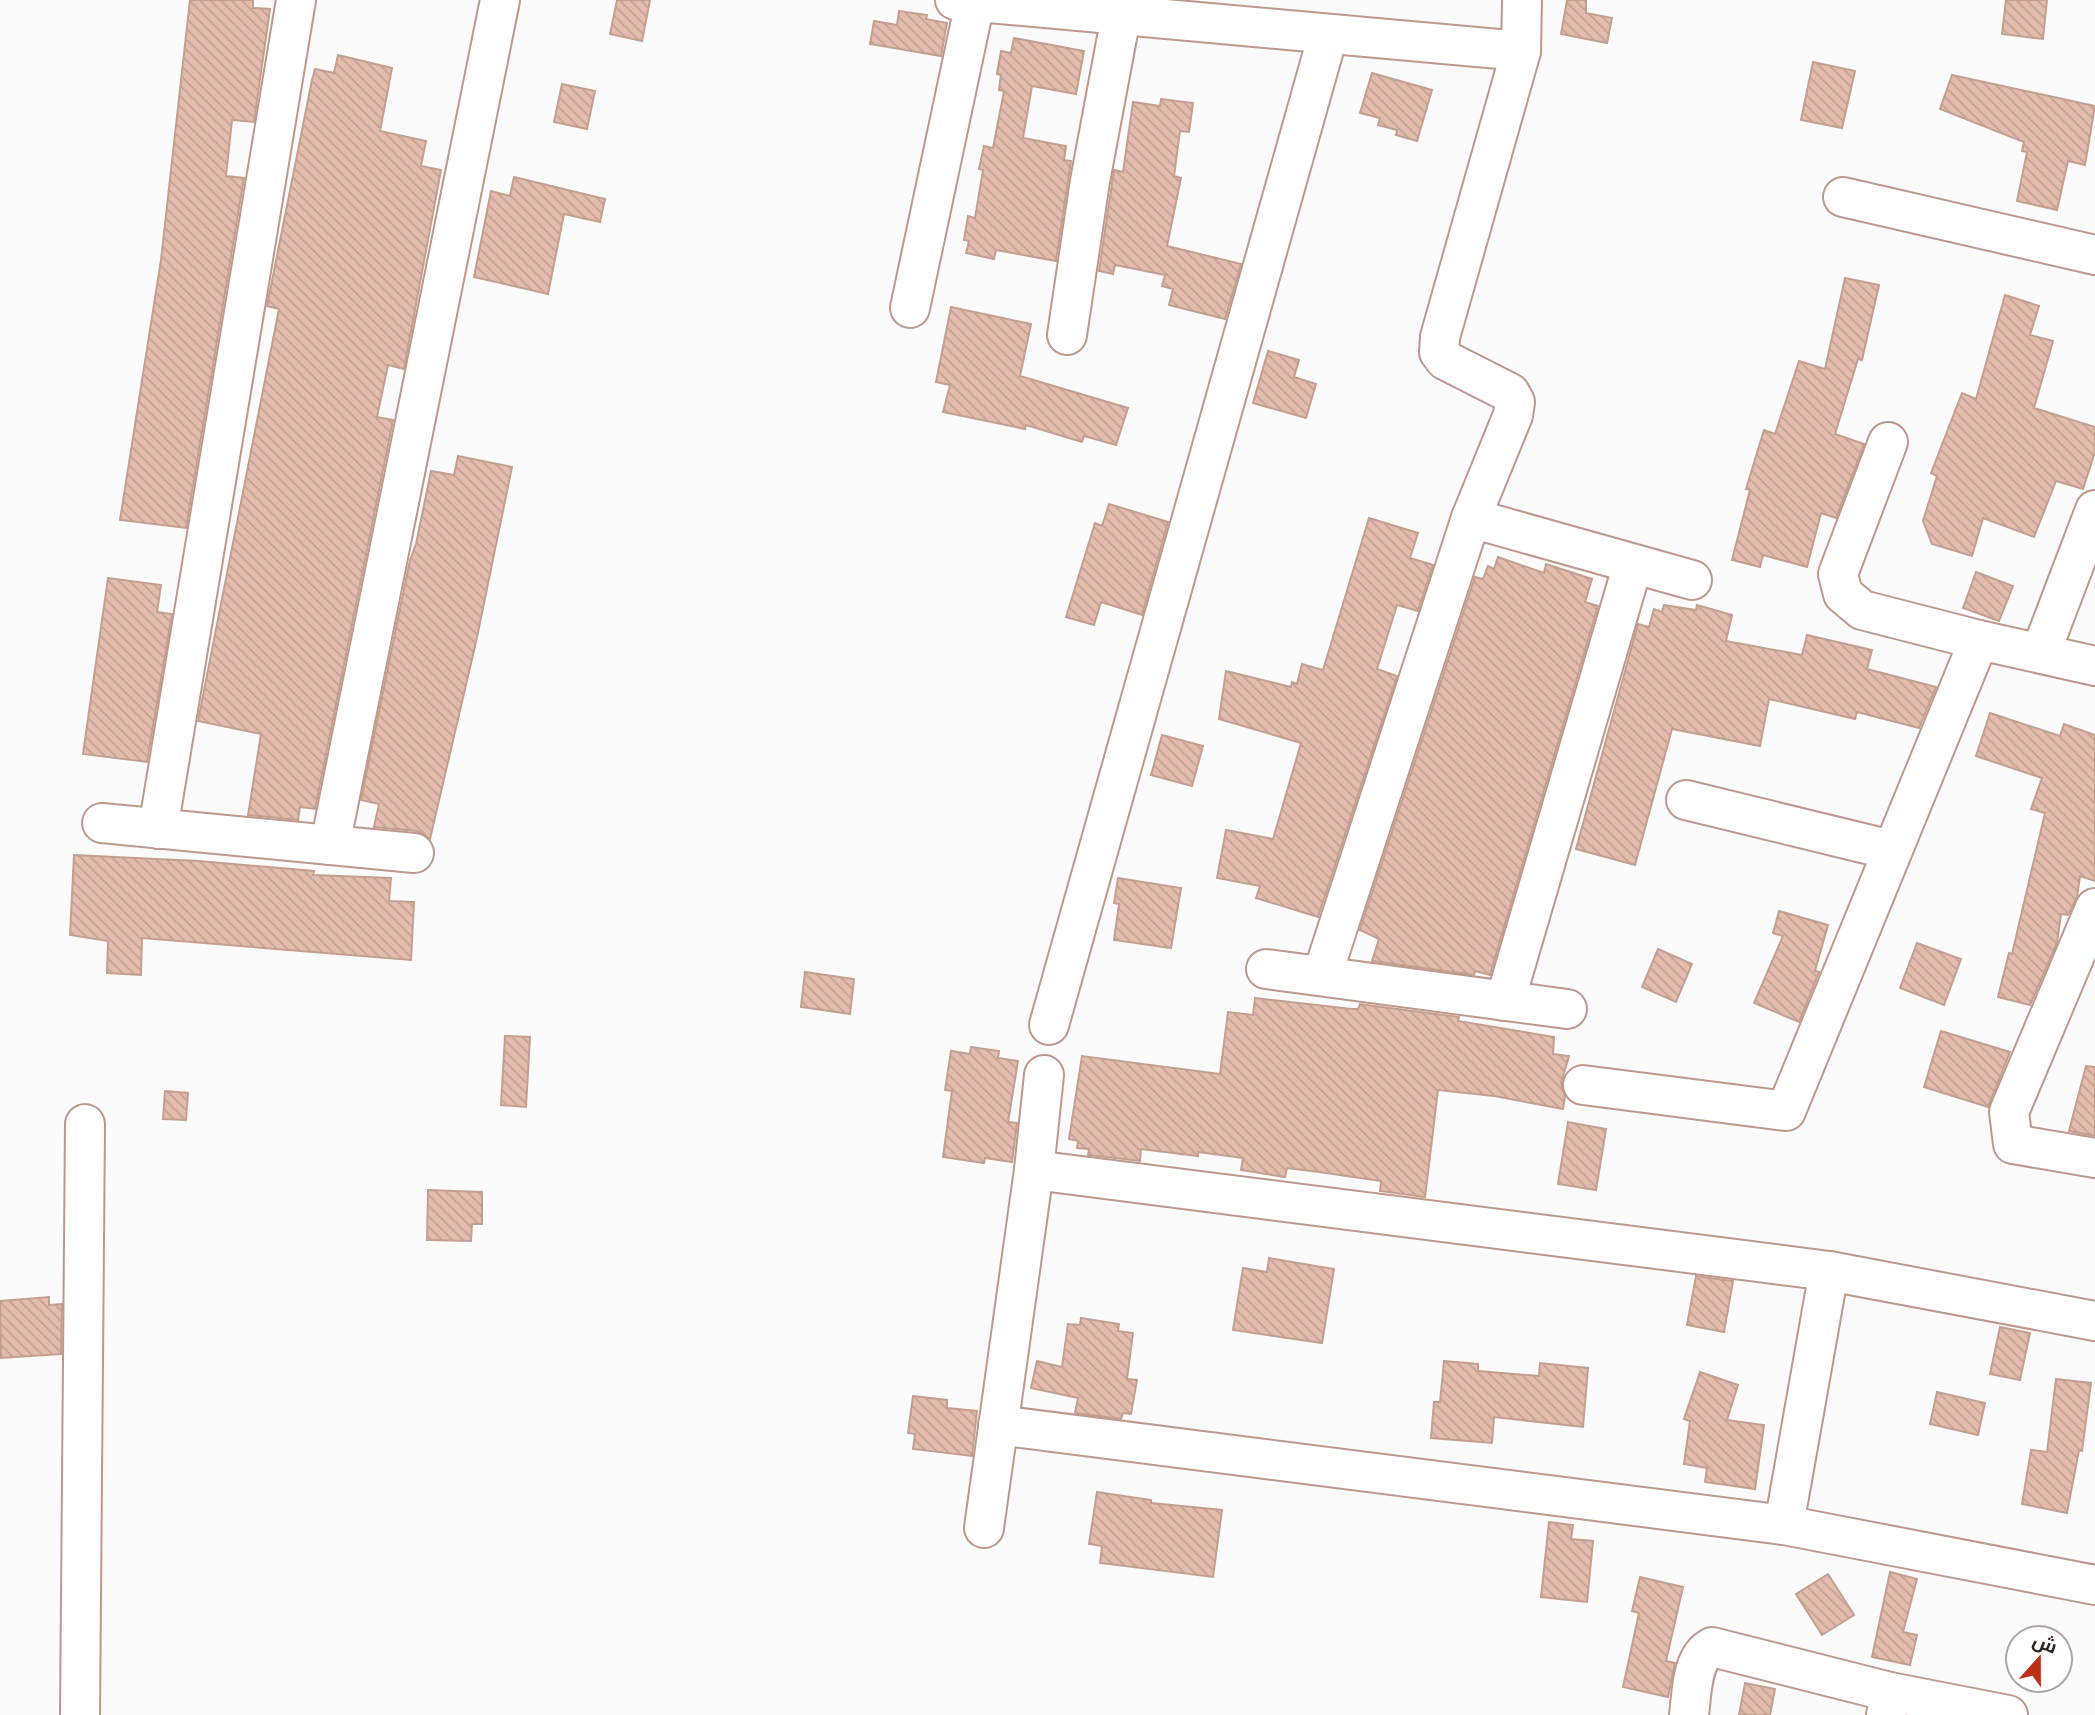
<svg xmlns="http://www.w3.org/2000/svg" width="2095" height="1715" viewBox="0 0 2095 1715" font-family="'Public Sans',Cairo,sans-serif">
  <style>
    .building { fill: url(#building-back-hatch); stroke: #c49f90; stroke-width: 2 }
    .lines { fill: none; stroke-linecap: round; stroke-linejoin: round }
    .minor-casing { stroke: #be998b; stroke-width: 42 }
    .minor { stroke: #fff; stroke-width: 38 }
  </style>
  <defs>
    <pattern id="building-back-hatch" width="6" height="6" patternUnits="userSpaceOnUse" patternTransform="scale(1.75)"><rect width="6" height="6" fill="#e3bcad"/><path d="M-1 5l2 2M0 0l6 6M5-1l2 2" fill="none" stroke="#c3a194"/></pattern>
  </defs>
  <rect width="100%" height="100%" fill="#fbfbfb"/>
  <g class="building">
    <polygon points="190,0 253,0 253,8 270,9 254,122 232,120 226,176 244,178 186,528 120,520 161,260"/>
    <polygon points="617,0 650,0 642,41 610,34"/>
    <polygon points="1567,0 1586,0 1586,13 1612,18 1607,43 1561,34"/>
    <polygon points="2006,0 2047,0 2043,39 2002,34"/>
    <polygon points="899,11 927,15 926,19 947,23 941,56 870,44 874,21 897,25"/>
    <polygon points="1014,38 1084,51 1076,94 1032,86 1023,138 1066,146 1064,160 1071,161 1056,261 996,250 994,259 966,253 969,241 964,240 968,216 975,218 983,170 979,169 984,146 993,148 1004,91 999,90 1001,75 997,74 1001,51 1011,53"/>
    <polygon points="338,55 392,68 380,131 426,141 421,166 441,170 404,369 388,365 377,417 393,420 315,809 300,807 298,820 248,815 261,734 198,721 279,309 267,306 312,80 315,69 334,73"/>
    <polygon points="1813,62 1855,71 1842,128 1801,120"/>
    <polygon points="1372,73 1432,90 1417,141 1396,135 1397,130 1378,125 1380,118 1360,113"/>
    <polygon points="1952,75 2095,106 2085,165 2068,161 2057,210 2017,201 2027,152 2022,151 2024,142 1940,109"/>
    <polygon points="562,84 595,91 587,129 554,122"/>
    <polygon points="1161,99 1193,103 1189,132 1180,131 1174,176 1181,178 1167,246 1241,264 1225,319 1169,305 1173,289 1162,286 1165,275 1115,265 1113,274 1099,271 1114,170 1123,172 1133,102 1160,106"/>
    <polygon points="514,177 605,199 600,222 564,214 548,294 474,277 491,191 510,196"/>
    <polygon points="1845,278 1879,285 1862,360 1858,359 1835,434 1864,444 1836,518 1821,513 1807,567 1763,555 1760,567 1732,560 1750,490 1746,489 1764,430 1775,434 1799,361 1825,369"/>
    <polygon points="2005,295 2039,306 2030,335 2053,341 2034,408 2095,427 2095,452 2083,489 2056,481 2034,537 1983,518 1972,556 1932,544 1923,521 1937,476 1931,473 1962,393 1976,399"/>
    <polygon points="951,307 1031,324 1020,376 1128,408 1116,445 1084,436 1082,442 1026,425 1025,429 943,412 950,385 936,382"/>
    <polygon points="1268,351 1299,360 1294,377 1316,384 1306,418 1253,403"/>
    <polygon points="458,456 512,467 476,642 430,839 417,831 374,827 379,804 361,800 410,560 416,544 431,471 454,475"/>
    <polygon points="1109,504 1168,522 1142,615 1101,602 1094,625 1066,617 1095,523 1102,526"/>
    <polygon points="1369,518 1418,533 1410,558 1433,565 1418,611 1397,605 1377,669 1397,676 1318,917 1256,898 1260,886 1217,878 1226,830 1273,839 1301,743 1219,719 1226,671 1291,687 1292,682 1297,684 1302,664 1323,670"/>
    <polygon points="1498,557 1544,573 1546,564 1592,579 1585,602 1598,606 1490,975 1475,971 1474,975 1372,961 1379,939 1360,930 1475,577 1483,579 1488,566 1494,569"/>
    <polygon points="1976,572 2013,586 1999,621 1963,608"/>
    <polygon points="108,578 161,585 157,612 172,614 147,762 83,754"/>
    <polygon points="1664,605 1696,610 1697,605 1732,615 1726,641 1802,655 1807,635 1872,650 1867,669 1936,687 1919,728 1857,712 1855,719 1769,699 1760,746 1672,729 1635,865 1576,849 1638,624 1649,627 1654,609 1662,612"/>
    <polygon points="1990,713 2060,736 2064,724 2095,735 2095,881 2080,876 2077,897 2068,915 2061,914 2057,943 2030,1005 1998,997 2009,953 2012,954 2045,813 2031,809 2042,778 1976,756"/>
    <polygon points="1162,735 1203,746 1192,786 1151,775"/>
    <polygon points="74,855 198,861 314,871 313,875 391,878 389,901 414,902 411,960 142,938 141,975 107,973 108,941 70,935"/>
    <polygon points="1118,878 1181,888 1171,948 1114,940 1119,904 1114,903"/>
    <polygon points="1779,911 1828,925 1815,971 1819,972 1799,1022 1754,1003 1783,936 1773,933"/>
    <polygon points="1917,943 1961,959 1944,1005 1900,988"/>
    <polygon points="1658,949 1692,964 1676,1002 1642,987"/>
    <polygon points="805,972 854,979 850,1014 801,1007"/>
    <polygon points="1255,998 1352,1009 1358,1009 1360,1004 1459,1017 1458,1021 1554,1037 1553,1054 1569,1056 1561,1083 1565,1096 1563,1109 1494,1096 1438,1090 1425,1197 1380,1191 1381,1181 1319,1172 1287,1168 1285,1177 1241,1170 1243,1158 1198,1152 1198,1156 1141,1149 1140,1161 1088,1155 1089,1149 1077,1148 1078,1141 1069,1139 1082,1056 1220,1074 1228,1012 1253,1015"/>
    <polygon points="1941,1031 2010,1052 1988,1107 1924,1087"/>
    <polygon points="505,1036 530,1037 526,1107 501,1105"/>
    <polygon points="971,1047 999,1051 998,1058 1018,1061 1008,1122 1017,1123 1012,1162 985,1158 984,1163 943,1157 952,1091 945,1090 951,1051 970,1054"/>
    <polygon points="2086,1066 2095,1067 2095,1136 2069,1131"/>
    <polygon points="165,1091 188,1093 186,1120 163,1119"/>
    <polygon points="1568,1122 1606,1129 1596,1190 1558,1184"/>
    <polygon points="428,1190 482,1192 482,1224 472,1224 471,1241 427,1240"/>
    <polygon points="1269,1258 1334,1269 1322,1343 1233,1330 1243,1268 1267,1272"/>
    <polygon points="1696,1276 1733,1281 1724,1332 1687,1325"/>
    <polygon points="49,1297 49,1305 62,1304 61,1354 1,1358 0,1301"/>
    <polygon points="1081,1318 1119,1324 1118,1331 1133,1333 1127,1379 1137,1380 1131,1414 1123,1413 1121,1419 1075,1413 1078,1398 1031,1388 1037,1361 1062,1367 1068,1324 1080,1325"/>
    <polygon points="2000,1327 2030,1333 2020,1380 1990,1374"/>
    <polygon points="1444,1361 1478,1364 1478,1371 1539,1376 1540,1363 1588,1368 1583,1427 1494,1417 1492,1443 1431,1438 1434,1402 1440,1402"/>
    <polygon points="1700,1372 1738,1385 1727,1420 1764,1425 1755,1489 1705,1482 1707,1468 1684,1464 1690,1421 1684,1419"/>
    <polygon points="2056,1379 2091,1383 2082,1451 2079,1450 2067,1513 2022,1504 2031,1450 2047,1452"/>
    <polygon points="1937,1392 1985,1403 1978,1435 1930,1424"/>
    <polygon points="913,1396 947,1400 947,1408 977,1411 972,1456 913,1449 915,1434 908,1433"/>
    <polygon points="1097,1492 1151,1500 1151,1503 1222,1510 1213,1577 1100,1563 1102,1546 1089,1544"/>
    <polygon points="1549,1522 1573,1525 1571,1539 1593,1541 1587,1602 1541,1597"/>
    <polygon points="1890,1572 1917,1579 1903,1632 1917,1635 1910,1665 1872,1657"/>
    <polygon points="1828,1574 1854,1615 1822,1635 1796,1594"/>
    <polygon points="1640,1577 1683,1587 1666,1661 1675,1663 1668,1697 1623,1687 1639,1613 1632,1611"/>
    <polygon points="1745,1683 1775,1689 1770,1715 1739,1715"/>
  </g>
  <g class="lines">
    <g class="minor-casing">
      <g id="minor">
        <polyline points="955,0 1521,51 1522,0"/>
        <polyline points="1843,197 2095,255"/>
        <polyline points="910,308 975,2"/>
        <polyline points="1067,335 1090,181 1121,16"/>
        <polyline points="1888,442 1838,574 1843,594 1862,610 1979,640 2095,666"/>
        <polyline points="1471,518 1692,580"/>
        <polyline points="2041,652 2095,510"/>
        <polyline points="1686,800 1891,850"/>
        <polyline points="102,823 414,853"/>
        <polyline points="158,829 296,0"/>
        <polyline points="330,845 500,0"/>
        <polyline points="2095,908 2009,1112 2013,1144 2095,1158"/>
        <polyline points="1266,969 1567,1009"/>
        <polyline points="1322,976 1471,518 1513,415 1515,402 1510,393 1445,360 1439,352 1440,337 1521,51"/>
        <polyline points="1505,1001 1633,564"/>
        <polyline points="1049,1025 1328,35"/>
        <polyline points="1583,1085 1786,1111 1979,640"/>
        <polyline points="1034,1170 1829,1271"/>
        <polyline points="998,1425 1784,1525 2095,1585"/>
        <polyline points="1784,1525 1829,1271 2095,1321"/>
        <polyline points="984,1528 1034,1170 1044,1075"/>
        <polyline points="80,1715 85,1124"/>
        <path d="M1689,1715C1692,1693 1691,1658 1712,1647L1890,1692"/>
        <polyline points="1886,1715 1890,1692 2008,1715"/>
      </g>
    </g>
    <use href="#minor" class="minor"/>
  </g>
  <g transform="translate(2039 1659) rotate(21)"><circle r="33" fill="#ffffff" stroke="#aca7a4" stroke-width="2"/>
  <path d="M0-5L12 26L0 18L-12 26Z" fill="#bb3016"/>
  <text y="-10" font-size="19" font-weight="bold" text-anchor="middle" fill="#30221c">ش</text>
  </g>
</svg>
